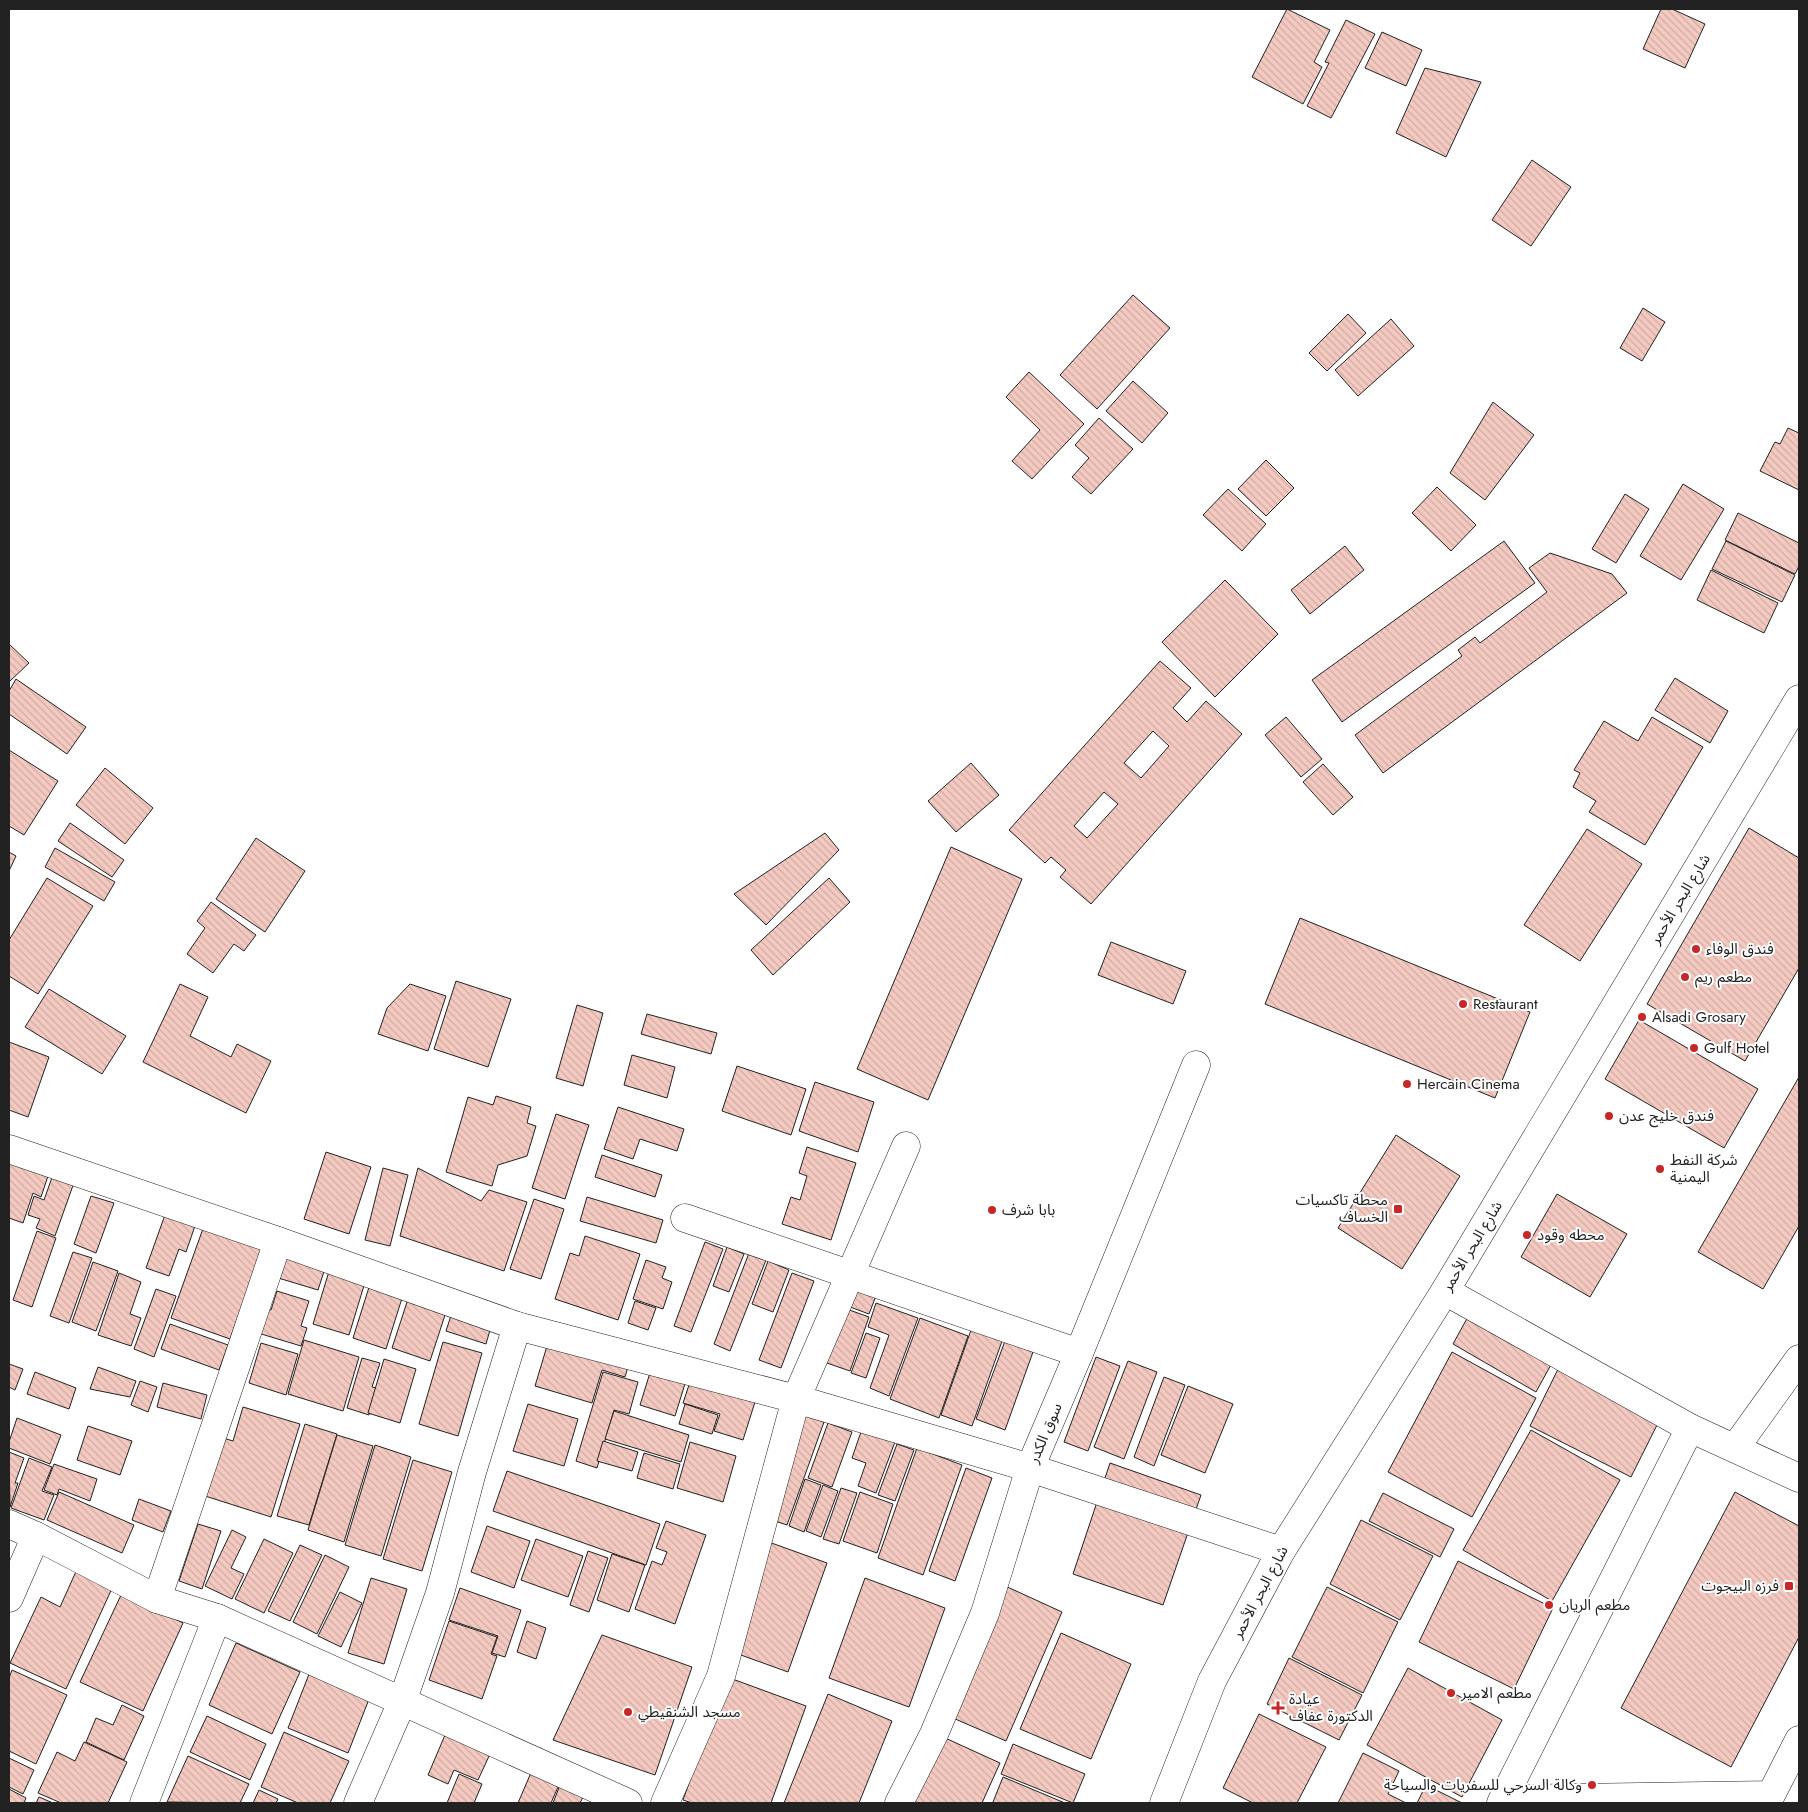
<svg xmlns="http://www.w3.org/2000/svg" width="1808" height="1812" viewBox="0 0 1808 1812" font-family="Jost,'Noto Sans Arabic',sans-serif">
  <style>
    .building { fill: url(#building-back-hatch); stroke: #222; fill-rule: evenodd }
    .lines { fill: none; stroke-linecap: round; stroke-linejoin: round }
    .minor-casing { stroke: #222; stroke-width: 29 }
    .minor { stroke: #fff; stroke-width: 28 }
    .poi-dot { fill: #c62828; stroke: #fff; stroke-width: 2 }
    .labels { text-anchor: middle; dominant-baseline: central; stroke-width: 4; stroke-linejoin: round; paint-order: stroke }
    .street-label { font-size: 15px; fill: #222; stroke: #fff }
    .poi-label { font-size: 15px; fill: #222; stroke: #fff; text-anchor: start }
  </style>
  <defs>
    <pattern id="building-back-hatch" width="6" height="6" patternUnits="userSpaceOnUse" patternTransform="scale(1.25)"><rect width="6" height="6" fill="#f3c9c0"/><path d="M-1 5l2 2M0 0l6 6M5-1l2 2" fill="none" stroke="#d0aca5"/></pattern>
  </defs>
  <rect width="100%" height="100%" fill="#fff"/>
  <g class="building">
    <polygon points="1287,9 1330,30 1314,62 1322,67 1303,104 1252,77"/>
    <polygon points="1661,9 1672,9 1705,24 1685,68 1643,49"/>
    <polygon points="1346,20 1375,34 1331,118 1307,106 1329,63 1325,62"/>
    <polygon points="1382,32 1422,50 1406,86 1365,68"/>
    <polygon points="1425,68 1481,82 1446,157 1396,133"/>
    <polygon points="1532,160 1571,187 1531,246 1492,220"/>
    <polygon points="1133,295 1170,328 1097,409 1060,375"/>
    <polygon points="1643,308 1665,322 1642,361 1620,348"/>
    <polygon points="1348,314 1366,333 1327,371 1309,353"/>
    <polygon points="1391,319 1414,346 1358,396 1335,370"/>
    <polygon points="1029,372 1084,424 1032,479 1012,461 1040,430 1006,397"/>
    <polygon points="1133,381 1168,413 1142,443 1106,411"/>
    <polygon points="1493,402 1534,435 1485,500 1450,473"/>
    <polygon points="1099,418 1133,449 1091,494 1072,477 1089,458 1075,445"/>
    <polygon points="1788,428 1799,433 1799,490 1760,471 1775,442 1780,444"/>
    <polygon points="1266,460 1294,488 1266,516 1238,489"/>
    <polygon points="1683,484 1724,509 1681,580 1640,556"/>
    <polygon points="1437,487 1476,525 1451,551 1412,513"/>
    <polygon points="1228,489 1266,524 1242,551 1203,515"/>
    <polygon points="1625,494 1649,509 1616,563 1592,549"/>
    <polygon points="1738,513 1799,543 1799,566 1795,574 1725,540"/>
    <polygon points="1504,541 1535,583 1342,722 1312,680"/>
    <polygon points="1726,541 1795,575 1782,602 1712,569"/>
    <polygon points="1345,546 1364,570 1310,614 1291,590"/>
    <polygon points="1550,553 1612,574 1627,593 1383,773 1355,735 1462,656 1458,650 1475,637 1480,643 1547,592 1529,568"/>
    <polygon points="1711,570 1778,603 1764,633 1697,600"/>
    <polygon points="1225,580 1278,634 1215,697 1162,642"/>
    <polygon points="9,644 29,663 9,682"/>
    <path d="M1160,661L1191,688L1173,708L1187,722L1206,701L1242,734L1091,904L1060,877L1066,870L1051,857L1045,863L1009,830ZM1153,731L1169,746L1141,778L1124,763ZM1104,792L1118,804L1087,838L1074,826Z"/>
    <polygon points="1675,678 1728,711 1710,743 1655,710"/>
    <polygon points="16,679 86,727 67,754 9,714 9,691"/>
    <polygon points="1286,717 1322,759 1301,777 1265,735"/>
    <polygon points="1652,717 1703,747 1645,845 1589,812 1596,801 1573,787 1580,773 1574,770 1604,721 1638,741"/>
    <polygon points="9,750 58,781 24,835 9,826"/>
    <polygon points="971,763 999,795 956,832 928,801"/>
    <polygon points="1323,764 1353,797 1333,815 1303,782"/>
    <polygon points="105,768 153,808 125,844 76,805"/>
    <polygon points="70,823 124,860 112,877 58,841"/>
    <polygon points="1749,828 1799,858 1799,968 1745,1061 1647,1004"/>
    <polygon points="1587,829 1642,864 1580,961 1524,925"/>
    <polygon points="825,833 839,850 766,925 734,894"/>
    <polygon points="256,838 305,871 265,932 216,899"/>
    <polygon points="951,847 1022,879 928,1100 857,1069"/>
    <polygon points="55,848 115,882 104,901 45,867"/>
    <polygon points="9,852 16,856 9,871"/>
    <polygon points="47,878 93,906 38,994 9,976 9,940"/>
    <polygon points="829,878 850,902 773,975 751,950"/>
    <polygon points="211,902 256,935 244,951 234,944 213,973 187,954 205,928 197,921"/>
    <polygon points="1300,918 1530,1012 1495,1098 1265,1004"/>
    <polygon points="1111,942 1186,971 1173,1004 1098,975"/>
    <polygon points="456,981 511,999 488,1067 434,1049"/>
    <polygon points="180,984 208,997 190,1036 231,1057 237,1044 271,1061 246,1113 143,1062"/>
    <polygon points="410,984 446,996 428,1051 378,1034 387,1008"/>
    <polygon points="49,989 126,1036 102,1074 25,1027"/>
    <polygon points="577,1005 603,1013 583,1086 556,1078"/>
    <polygon points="647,1014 717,1033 711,1054 641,1034"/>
    <polygon points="1639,1020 1758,1089 1724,1148 1605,1079"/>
    <polygon points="9,1042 49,1057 28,1117 9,1110"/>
    <polygon points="632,1055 675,1067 667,1098 624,1085"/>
    <polygon points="737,1066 806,1089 791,1135 722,1111"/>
    <polygon points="1799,1077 1799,1226 1763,1289 1698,1252"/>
    <polygon points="815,1082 874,1102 858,1152 799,1131"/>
    <polygon points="496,1096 531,1107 527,1123 536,1126 527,1156 498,1165 492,1186 446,1172 468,1097 493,1105"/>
    <polygon points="618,1107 684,1129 677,1151 640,1139 633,1159 604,1149"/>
    <polygon points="556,1114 589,1125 565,1199 532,1188"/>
    <polygon points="1396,1135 1460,1176 1402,1269 1338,1228"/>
    <polygon points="807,1147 856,1163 831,1240 782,1224 791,1197 800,1200 807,1176 799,1173"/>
    <polygon points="326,1152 371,1167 349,1234 304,1219"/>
    <polygon points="602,1155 662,1175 655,1197 595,1177"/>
    <polygon points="9,1159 49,1173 41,1197 33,1193 23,1223 9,1218"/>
    <polygon points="383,1168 408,1175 390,1246 365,1240"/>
    <polygon points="418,1168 481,1201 489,1190 527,1202 504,1271 400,1236"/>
    <polygon points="55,1169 76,1177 55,1236 36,1228 40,1219 28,1215 34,1196 44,1200"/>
    <polygon points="1557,1194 1627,1234 1590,1297 1521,1257"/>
    <polygon points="91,1196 114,1203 96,1253 74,1244"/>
    <polygon points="587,1197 663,1220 656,1243 580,1221"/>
    <polygon points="534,1199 564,1209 541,1279 510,1269"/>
    <polygon points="166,1212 196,1223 186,1252 179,1249 169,1276 146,1268"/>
    <polygon points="205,1223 264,1245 230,1339 171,1318"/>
    <polygon points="37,1231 56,1238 32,1307 13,1300"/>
    <polygon points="585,1236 640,1254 618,1320 555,1299 570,1253 579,1256"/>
    <polygon points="705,1242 723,1249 691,1332 674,1326"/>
    <polygon points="285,1245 328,1259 318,1290 275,1277"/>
    <polygon points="727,1247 744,1254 729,1292 713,1286"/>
    <polygon points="73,1252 92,1258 69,1323 50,1316"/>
    <polygon points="749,1253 766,1260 730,1351 714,1344"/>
    <polygon points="646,1260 666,1267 662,1278 672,1282 663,1309 633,1299"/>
    <polygon points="768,1261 789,1270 773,1312 752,1304"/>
    <polygon points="93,1262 118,1271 96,1331 72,1322"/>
    <polygon points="330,1268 366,1279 349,1335 313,1324"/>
    <polygon points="119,1273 141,1282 130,1314 141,1318 131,1346 98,1335"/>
    <polygon points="792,1273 814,1281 781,1368 759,1360"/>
    <polygon points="851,1278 879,1288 869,1314 842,1304"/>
    <polygon points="370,1284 403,1295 386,1349 353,1338"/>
    <polygon points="156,1289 176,1296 154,1357 134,1349"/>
    <polygon points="277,1291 309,1301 301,1326 307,1328 301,1346 258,1333 266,1309 271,1310"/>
    <polygon points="409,1296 447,1309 430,1361 392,1348"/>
    <polygon points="635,1301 656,1308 648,1330 628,1323"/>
    <polygon points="455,1303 494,1316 486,1344 446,1331"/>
    <polygon points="876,1303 918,1318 889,1396 870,1388 889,1335 868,1327"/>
    <polygon points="841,1307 869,1317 850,1371 821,1361"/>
    <polygon points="1470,1313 1553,1361 1536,1392 1453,1344"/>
    <polygon points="920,1318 968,1336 939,1418 890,1399"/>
    <polygon points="170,1324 228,1345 219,1370 161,1349"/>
    <polygon points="971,1330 1002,1341 972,1426 941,1415"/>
    <polygon points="866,1333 880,1338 866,1378 851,1373"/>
    <polygon points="550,1336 630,1360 625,1377 602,1370 592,1403 535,1386"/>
    <polygon points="304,1340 359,1357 343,1411 288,1394"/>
    <polygon points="1005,1341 1033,1352 1005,1430 976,1419"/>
    <polygon points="443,1342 482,1353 458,1436 419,1424"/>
    <polygon points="261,1343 298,1354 286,1395 249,1383"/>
    <polygon points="1452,1352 1536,1398 1472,1517 1388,1472"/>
    <polygon points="1096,1357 1120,1366 1088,1451 1064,1442"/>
    <polygon points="362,1358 380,1363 372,1387 377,1388 369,1415 347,1408"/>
    <polygon points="384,1359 416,1369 400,1423 368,1413"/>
    <polygon points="1128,1361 1157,1372 1124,1459 1094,1447"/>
    <polygon points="653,1363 688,1374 675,1416 640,1405"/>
    <polygon points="1561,1363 1657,1425 1631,1477 1530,1426"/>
    <polygon points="9,1364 23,1369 15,1390 9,1387"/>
    <polygon points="98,1367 136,1381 130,1397 90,1389"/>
    <polygon points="35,1372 76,1388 69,1409 27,1394"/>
    <polygon points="603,1372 638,1382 629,1414 614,1410 597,1468 576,1461"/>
    <polygon points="1164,1377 1185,1385 1154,1466 1134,1457"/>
    <polygon points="140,1381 157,1387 148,1412 131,1405"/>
    <polygon points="690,1382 755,1402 743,1440 714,1431 720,1414 683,1403"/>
    <polygon points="163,1383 207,1395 201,1419 157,1407"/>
    <polygon points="1188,1386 1233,1404 1205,1473 1161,1455"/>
    <polygon points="528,1404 578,1419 564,1466 513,1451"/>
    <polygon points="685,1404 718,1415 712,1434 679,1424"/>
    <polygon points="243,1407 300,1424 271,1517 202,1495 220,1437 233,1441"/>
    <polygon points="614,1411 689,1435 681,1462 605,1439"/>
    <polygon points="803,1415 824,1422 787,1525 766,1518"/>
    <polygon points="17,1418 61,1435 50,1464 9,1448 9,1442"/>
    <polygon points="828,1423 852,1432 832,1487 808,1478"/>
    <polygon points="305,1424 337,1434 309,1525 277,1516"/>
    <polygon points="88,1426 132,1441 120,1475 77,1460"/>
    <polygon points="863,1426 896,1439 876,1493 858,1486 866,1463 852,1458"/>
    <polygon points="1531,1430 1620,1480 1552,1601 1463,1550"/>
    <polygon points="337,1435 373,1446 344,1542 308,1530"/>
    <polygon points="603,1441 638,1452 632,1471 597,1461"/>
    <polygon points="690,1442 736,1456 723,1502 677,1488"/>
    <polygon points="897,1444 914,1450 895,1501 878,1495"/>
    <polygon points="375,1445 411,1457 381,1556 345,1545"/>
    <polygon points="917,1448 962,1465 923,1575 878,1558"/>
    <polygon points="9,1452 24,1458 15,1483 18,1483 10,1507"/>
    <polygon points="644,1453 680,1464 673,1489 637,1478"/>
    <polygon points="29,1458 52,1467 42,1491 54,1495 44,1520 11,1508"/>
    <polygon points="413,1460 452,1472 422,1571 383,1559"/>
    <polygon points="1110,1463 1201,1495 1163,1605 1073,1574"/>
    <polygon points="54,1464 97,1479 90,1501 59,1489 57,1495 44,1490"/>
    <polygon points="966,1468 992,1478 955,1581 929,1571"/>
    <polygon points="507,1471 660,1524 646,1565 493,1511"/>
    <polygon points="805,1479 821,1485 804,1532 789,1526"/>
    <polygon points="823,1485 838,1491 821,1537 806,1531"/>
    <polygon points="841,1488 857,1493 839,1544 823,1539"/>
    <polygon points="59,1492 134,1525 122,1553 47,1520"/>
    <polygon points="860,1492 893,1504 877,1553 843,1541"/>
    <polygon points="1735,1492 1799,1526 1799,1637 1731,1767 1621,1708"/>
    <polygon points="1383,1493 1454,1529 1440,1557 1369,1521"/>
    <polygon points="139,1499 171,1511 163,1532 132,1520"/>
    <polygon points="1361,1520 1433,1556 1400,1620 1330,1584"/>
    <polygon points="666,1521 706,1535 675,1624 635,1609 652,1561 662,1565 667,1552 656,1548"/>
    <polygon points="198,1524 221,1531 202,1589 179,1581"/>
    <polygon points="487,1526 530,1541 514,1588 471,1572"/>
    <polygon points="232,1530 246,1537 231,1568 244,1574 232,1599 205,1586"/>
    <polygon points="264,1539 293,1553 264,1613 235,1599"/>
    <polygon points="536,1539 583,1556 568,1597 521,1580"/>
    <polygon points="766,1541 827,1563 788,1672 727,1650"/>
    <polygon points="300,1545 322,1555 290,1621 268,1611"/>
    <polygon points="588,1551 608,1558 589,1612 570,1605"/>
    <polygon points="612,1554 645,1565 629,1612 597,1600"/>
    <polygon points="325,1555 349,1567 317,1634 293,1622"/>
    <polygon points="1458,1561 1553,1608 1514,1689 1419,1642"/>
    <polygon points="78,1567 114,1584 66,1689 10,1663 41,1597 60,1607"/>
    <polygon points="371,1578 407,1589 384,1664 348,1653"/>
    <polygon points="865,1578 945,1608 909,1707 829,1678"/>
    <polygon points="1003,1585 1062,1612 1006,1741 946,1715"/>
    <polygon points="1327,1587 1398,1622 1363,1693 1292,1657"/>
    <polygon points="460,1588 521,1610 505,1657 492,1653 498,1636 449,1620"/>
    <polygon points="340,1592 362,1603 341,1647 318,1636"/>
    <polygon points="122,1593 183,1623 143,1711 80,1682"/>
    <polygon points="449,1621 497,1637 491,1654 497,1656 482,1699 429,1680"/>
    <polygon points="527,1621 546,1628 536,1659 517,1652"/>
    <polygon points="1061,1633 1131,1664 1091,1759 1020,1729"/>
    <polygon points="602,1635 692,1667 655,1775 553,1740"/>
    <polygon points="236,1643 300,1672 272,1734 209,1705"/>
    <polygon points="1289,1658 1362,1695 1339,1740 1267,1704"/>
    <polygon points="1408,1668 1502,1720 1462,1797 1367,1745"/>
    <polygon points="311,1669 371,1694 348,1753 288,1728"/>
    <polygon points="12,1670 67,1695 36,1764 9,1751 9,1678"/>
    <polygon points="727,1677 806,1706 771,1803 692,1803 683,1800"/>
    <polygon points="828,1694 892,1721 859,1803 784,1803"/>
    <polygon points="122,1705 144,1716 124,1760 86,1742 96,1718 113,1725"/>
    <polygon points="1259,1714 1326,1747 1297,1803 1253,1803 1223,1788"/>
    <polygon points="207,1716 266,1744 250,1780 190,1752"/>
    <polygon points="284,1732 349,1761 330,1803 298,1803 261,1787"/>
    <polygon points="445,1735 490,1754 478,1780 454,1770 448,1784 428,1775"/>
    <polygon points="943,1737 1000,1763 982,1803 914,1803"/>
    <polygon points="84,1742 127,1762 108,1803 61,1803 38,1793 57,1752 75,1761"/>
    <polygon points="1013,1744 1085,1774 1073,1803 1001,1774"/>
    <polygon points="1363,1753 1399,1771 1388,1794 1406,1803 1338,1803"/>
    <polygon points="188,1756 249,1784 240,1803 167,1802"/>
    <polygon points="9,1758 34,1770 23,1794 9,1787"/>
    <polygon points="533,1768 561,1780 551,1803 518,1803"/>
    <polygon points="459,1774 482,1784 474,1803 447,1803"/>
    <polygon points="1003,1777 1065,1803 996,1803 993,1802"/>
    <polygon points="562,1780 586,1791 580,1803 553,1803"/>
    <polygon points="1426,1785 1462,1803 1417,1803"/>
    <polygon points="9,1789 26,1798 24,1803 9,1803"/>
    <polygon points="259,1790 278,1799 276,1803 253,1803"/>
    <polygon points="39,1797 53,1803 36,1803"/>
  </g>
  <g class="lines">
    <g class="minor-casing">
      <g id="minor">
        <polyline points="9,1149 278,1241 517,1326 796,1399 1030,1468 1281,1551"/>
        <polyline points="685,1218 1079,1353"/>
        <polyline points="1445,1291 1690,1428 1799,1478"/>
        <polyline points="1735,1448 1799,1359"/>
        <polyline points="9,1524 36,1536 157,1599 217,1618 628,1803"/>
        <polyline points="9,1598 36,1536"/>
        <polyline points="157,1599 278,1241"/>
        <polyline points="1503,1799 1690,1428"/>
        <polyline points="144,1803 217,1618"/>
        <polyline points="358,1803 402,1702 440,1593 472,1472 517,1326"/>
        <polyline points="665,1803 721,1676 796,1399 906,1146"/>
        <polyline points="899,1803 934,1734 985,1613 1030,1468 1079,1353 1196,1065"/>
        <polyline points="1164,1803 1212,1681 1281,1551 1445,1291 1799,699"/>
        <polyline points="1501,1803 1503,1799 1771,1795 1799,1740"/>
      </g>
    </g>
    <use href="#minor" class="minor"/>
  </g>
  <g class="poi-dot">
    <circle cx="1696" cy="949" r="5"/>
    <circle cx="1685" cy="977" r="5"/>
    <circle cx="1463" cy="1004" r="5"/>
    <circle cx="1642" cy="1017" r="5"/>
    <circle cx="1694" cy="1048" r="5"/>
    <circle cx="1407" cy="1084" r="5"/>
    <circle cx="1609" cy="1116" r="5"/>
    <circle cx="1660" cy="1169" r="5"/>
    <rect x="1393" y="1204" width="10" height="10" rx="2.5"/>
    <circle cx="992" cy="1210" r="5"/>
    <circle cx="1527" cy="1235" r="5"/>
    <rect x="1784" y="1581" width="10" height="10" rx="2.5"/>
    <circle cx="1549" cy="1605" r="5"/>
    <circle cx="1451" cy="1693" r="5"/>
    <path d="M1275.5 1700.5h5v5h5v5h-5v5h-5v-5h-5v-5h5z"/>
    <circle cx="628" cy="1712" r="5"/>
    <circle cx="1592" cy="1785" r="5"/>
  </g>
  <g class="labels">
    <g class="street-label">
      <text transform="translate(1680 899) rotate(-59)">شارع البحر الأحمر</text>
      <text transform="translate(1472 1246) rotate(-59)">شارع البحر الأحمر</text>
      <text transform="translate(1045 1433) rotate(-67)">سوق الكدر</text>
      <text transform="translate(1260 1592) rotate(-62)">شارع البحر الأحمر</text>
    </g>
    <g class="poi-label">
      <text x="1706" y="949">فندق الوفاء</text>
      <text x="1695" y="977">مطعم ريم</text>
      <text x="1473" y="1004">Restaurant</text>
      <text x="1652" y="1017">Alsadi Grosary</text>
      <text x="1704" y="1048">Gulf Hotel</text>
      <text x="1417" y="1084">Hercain Cinema</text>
      <text x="1619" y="1116">فندق خليج عدن</text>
      <text x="1670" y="1160">شركة النفط<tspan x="1670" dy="17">اليمنية</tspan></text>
      <text x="1388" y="1200" text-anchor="end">محطة تاكسيات<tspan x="1388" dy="17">الخساف</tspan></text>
      <text x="1002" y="1210">بابا شرف</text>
      <text x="1537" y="1235">محطه وقود</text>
      <text x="1779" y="1586" text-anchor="end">فرزه البيجوت</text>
      <text x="1559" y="1605">مطعم الريان</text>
      <text x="1461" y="1693">مطعم الامير</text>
      <text x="1289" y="1699">عيادة<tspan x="1289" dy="17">الدكتورة عفاف</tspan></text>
      <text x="638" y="1712">مسجد الشنقيطي</text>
      <text x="1582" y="1785" text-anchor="end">وكالة السرحي للسفريات والسياحة</text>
    </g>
  </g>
  <rect width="1808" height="1812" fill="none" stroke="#222222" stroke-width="20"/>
</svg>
